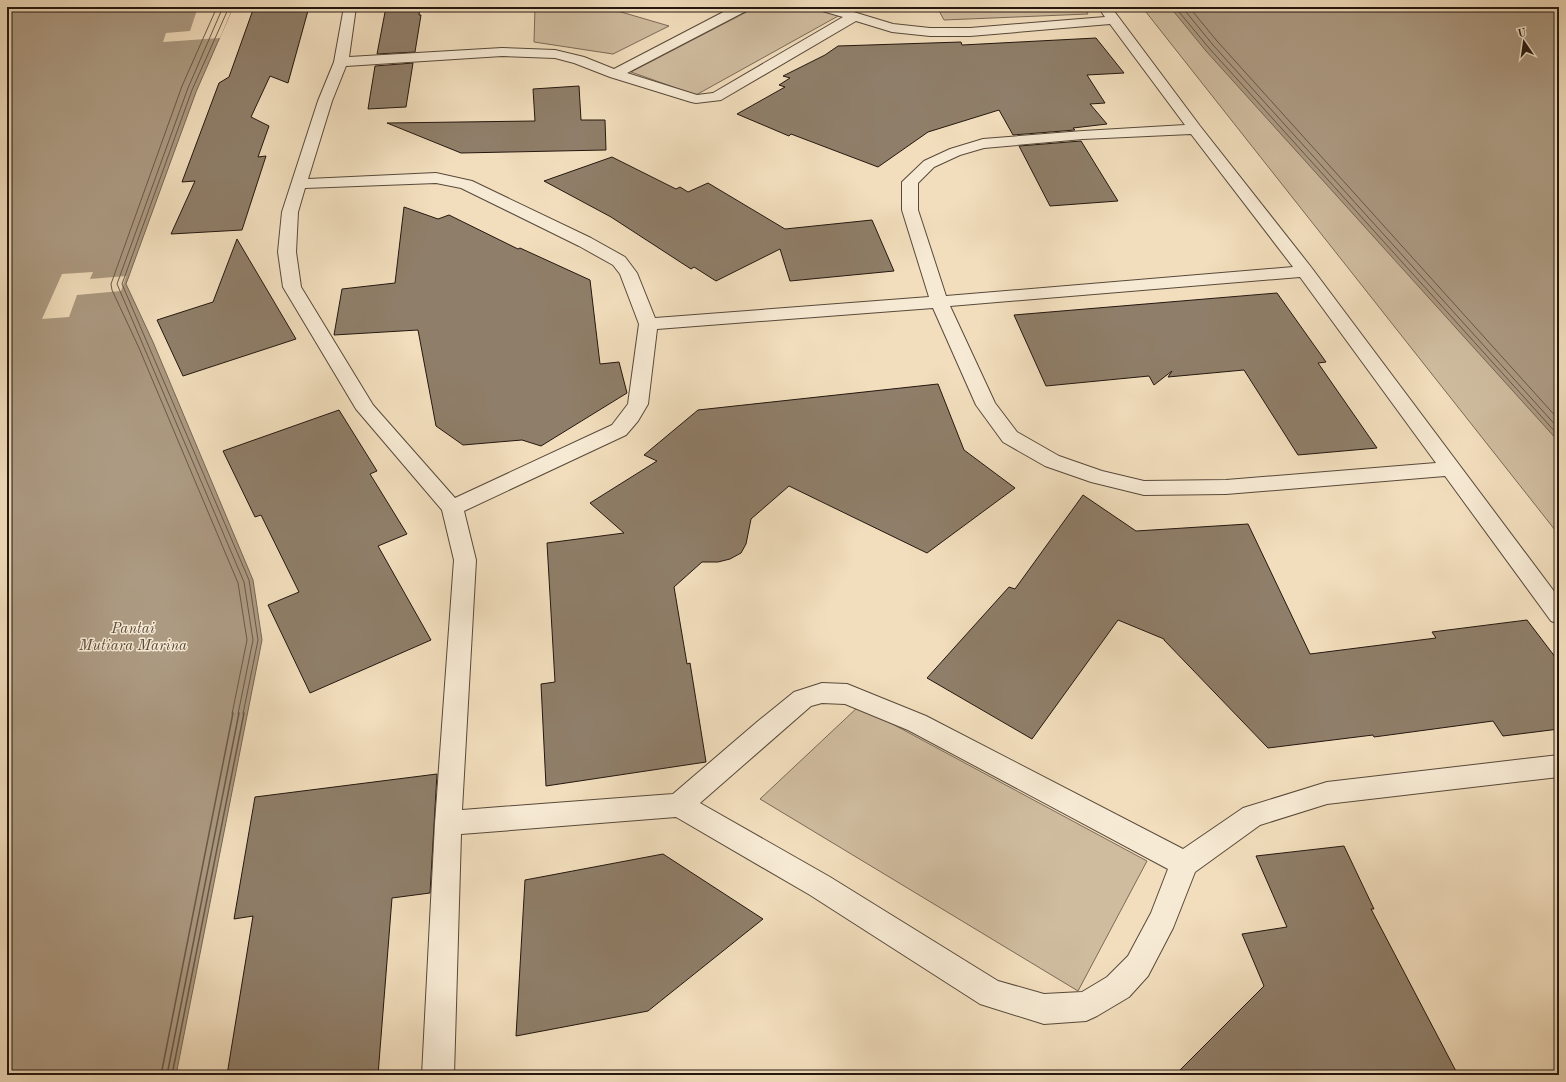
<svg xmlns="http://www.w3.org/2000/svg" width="1566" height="1082" viewBox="0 0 1566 1082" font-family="'Old Standard TT',serif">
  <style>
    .green { fill: #cfbc9f; stroke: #7a6a57 }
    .water { fill: #ac9a82; stroke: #766654 }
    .pier { fill: #f2debd }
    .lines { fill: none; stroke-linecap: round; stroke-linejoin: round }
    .shore-far1 { stroke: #685848; stroke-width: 1 }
    .shore { stroke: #685848; stroke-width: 1.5 }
    .building { fill: #8f7e69; stroke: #24170f }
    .minor-casing { stroke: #58493a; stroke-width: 2 }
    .minor { fill: #f7ead4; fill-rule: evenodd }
    .labels { text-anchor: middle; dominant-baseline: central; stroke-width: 3; stroke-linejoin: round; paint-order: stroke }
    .water-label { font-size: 15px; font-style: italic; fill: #5a4b3d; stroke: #f7ead4 }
  </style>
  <rect width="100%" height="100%" fill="#f2debd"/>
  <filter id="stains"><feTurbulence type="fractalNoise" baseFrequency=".005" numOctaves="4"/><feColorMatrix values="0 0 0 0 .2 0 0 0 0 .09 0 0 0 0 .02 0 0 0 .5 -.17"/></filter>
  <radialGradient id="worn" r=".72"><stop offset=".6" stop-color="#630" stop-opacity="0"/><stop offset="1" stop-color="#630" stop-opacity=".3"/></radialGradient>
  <g class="green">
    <polygon points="569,7 604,7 669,26 613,54 534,42 535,8"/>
    <polygon points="756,7 809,7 840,15 696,95 631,72"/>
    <polygon points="937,7 1084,7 1088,14 944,20"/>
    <polygon points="1142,7 1269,7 1559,234 1559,535"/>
    <polygon points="859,706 1147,861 1078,991 760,799"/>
  </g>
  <g class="water">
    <polygon points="7,7 233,7 196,92 126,284 153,342 253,580 262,640 176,1075 7,1075"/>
    <polygon points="1170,7 1559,7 1559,442 1206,51"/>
  </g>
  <g class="pier">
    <polygon points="198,7 233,7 220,38 163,42 166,33 190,31"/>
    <polygon points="93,272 90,279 126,276 121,291 77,295 69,317 42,319 62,274"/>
  </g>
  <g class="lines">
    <g class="shore-far1">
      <polyline points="217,7 182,86 111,284 112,290 139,348 238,583 247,640 232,714"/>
      <polyline points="223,7 188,88 117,284 244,582 253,640 238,714"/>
      <polyline points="229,7 192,90 122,284 249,580 258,640 243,714"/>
      <polyline points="1175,7 1209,48 1559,436"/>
      <polyline points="1182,7 1213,45 1559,429"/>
      <polyline points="1189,7 1217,41 1559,420"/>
    </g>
    <g class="shore">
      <polyline points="161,1075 233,713"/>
      <polyline points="167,1075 239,713"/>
      <polyline points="172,1075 244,713"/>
    </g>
  </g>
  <g class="building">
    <polygon points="254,7 309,7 288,83 270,76 251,117 269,126 258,157 266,156 242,230 171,234 195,181 182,182 219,83 229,77"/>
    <polygon points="386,7 420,7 419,15 421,15 415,52 377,54"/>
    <polygon points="1096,38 1124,73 1087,75 1105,103 1090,104 1107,124 1073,128 1075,130 1013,135 999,110 928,132 878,167 791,134 789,136 737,114 785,87 779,85 790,78 783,76 825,55 838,46 961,42 962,45"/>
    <polygon points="413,63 406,107 368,109 375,66"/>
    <polygon points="579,86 581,120 605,120 606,150 461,153 387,123 535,121 533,89"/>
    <polygon points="1081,141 1118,201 1050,206 1019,146"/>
    <polygon points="612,157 676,189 680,187 688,192 708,183 785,229 872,220 894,271 790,281 780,249 716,281 694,267 691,269 611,217 544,181"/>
    <polygon points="404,207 438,219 449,215 518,249 520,248 590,280 600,364 619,362 627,393 541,446 522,440 463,445 436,426 418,330 334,335 342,289 395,283"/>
    <polygon points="237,239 296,339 183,376 157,320 213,302"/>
    <polygon points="1277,293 1326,362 1318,363 1377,448 1298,455 1244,370 1168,377 1172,371 1154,385 1149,376 1046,386 1014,315"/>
    <polygon points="938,384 964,450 1015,488 927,553 789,486 751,519 746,544 741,553 730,559 718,562 702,562 674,587 687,664 690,663 706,762 546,786 541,684 555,682 547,543 624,533 590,503 657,461 644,455 698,410"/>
    <polygon points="339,410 377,471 370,474 407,534 378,546 431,640 310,693 268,605 299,592 261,515 255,517 223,451"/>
    <polygon points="1083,495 1136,531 1248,524 1310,654 1436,638 1432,632 1527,620 1559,662 1559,729 1503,736 1493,721 1374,737 1373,735 1268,748 1164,640 1164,639 1118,620 1032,739 927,678 1009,587 1015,589"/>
    <polygon points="437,774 430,893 392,898 378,1075 227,1075 253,916 234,919 255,797"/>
    <polygon points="1344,846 1374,909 1371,909 1458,1075 1175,1075 1264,986 1242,934 1287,927 1256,856"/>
    <polygon points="663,854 763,919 648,1011 516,1036 525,880"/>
  </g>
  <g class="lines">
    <g class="minor-casing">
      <path id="minor" d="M344,7H356L349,57L502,48L555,50L584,57L614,69L733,7H749L748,10L627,73L697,95L713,93L843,17L819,10L818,7H837L893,24L930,28H970L1105,17L1098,7H1111L1200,126L1311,267L1559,598V624L1551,621L1445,476L1226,494L1144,495L1091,482L1045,466L1003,442L976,405L933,308L657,329L648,404L638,421L626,435L464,511L476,560L462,810L673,794L757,722L794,692L822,683L847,684L926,716L1183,849L1243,808L1327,782L1559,755V777L1327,804L1260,825L1195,872L1173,928L1148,976L1129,997L1097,1016L1086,1021L1044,1024L980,1004L810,895L676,817L461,834L454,1075H422L435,823L454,560L442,510L356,409L283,287L278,252L282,212L318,101L334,62ZM856,21L892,32L930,36H970L1110,24L1185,125L1083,131L983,139L950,149L924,161L902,182V210L929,297L655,318L637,273L625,257L591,238L472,181L436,173L308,179L332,101L346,66L502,56L555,58L574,63L610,77L691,102L696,103L721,100ZM1191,134L1293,267L946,296L918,210V183L934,167L960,155L984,148L1083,139ZM436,183L461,188L579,246L613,265L620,274L639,324L628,404L612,425L455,498L373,405L301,287L296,252L298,212L305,188ZM1300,277L1436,463L1226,480L1144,481L1102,471L1059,456L1017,432L995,403L950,306ZM822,703L845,704L908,730L1168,869L1151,913L1128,956L1107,977L1082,992L1044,994L998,981L830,877L700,803L811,706Z"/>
    </g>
    <use href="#minor" class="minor"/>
  </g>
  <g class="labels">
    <g class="water-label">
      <text x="133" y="629">Pantai<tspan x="133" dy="17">Mutiara Marina</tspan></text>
    </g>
  </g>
  <rect width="1566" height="1082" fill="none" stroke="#f2debd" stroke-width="24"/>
  <rect x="8" y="8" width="1550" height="1066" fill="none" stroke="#24170f" stroke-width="2"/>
  <rect x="12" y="12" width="1542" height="1058" fill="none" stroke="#24170f"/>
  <g transform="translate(1524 42) rotate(347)" stroke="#f7ead4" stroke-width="3" paint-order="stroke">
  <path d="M0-3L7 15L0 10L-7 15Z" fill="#24170f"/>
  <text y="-6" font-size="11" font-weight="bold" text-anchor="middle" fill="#24170f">U</text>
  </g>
  <rect width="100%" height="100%" filter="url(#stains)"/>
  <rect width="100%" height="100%" fill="url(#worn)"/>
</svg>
